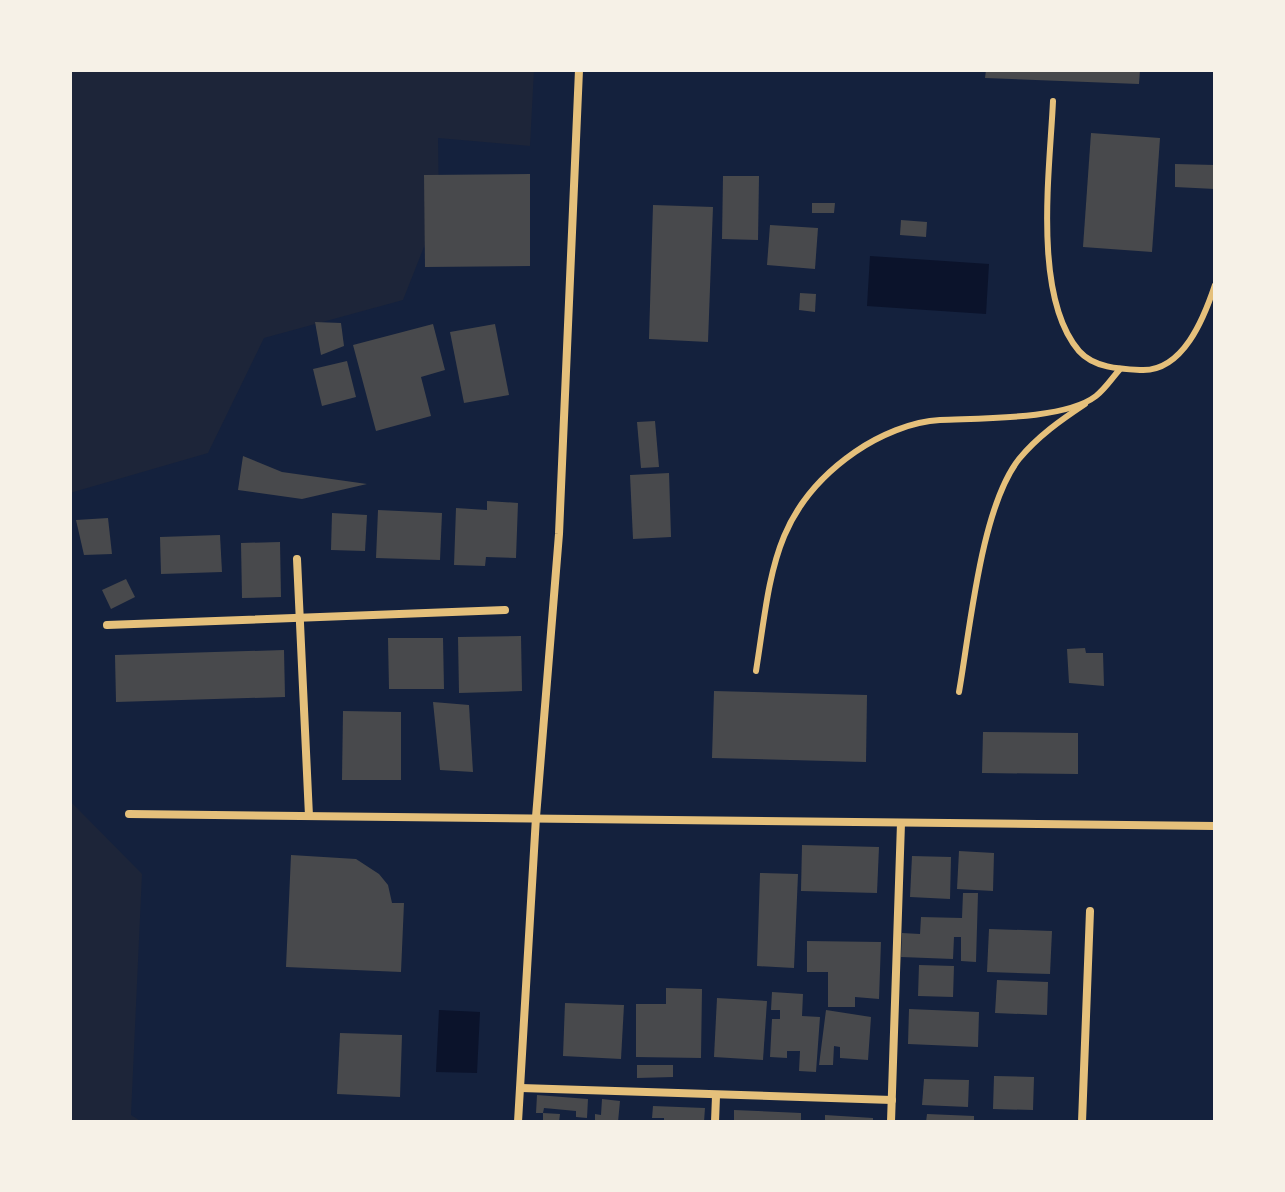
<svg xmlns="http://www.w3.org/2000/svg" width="1285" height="1192" viewBox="0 0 1285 1192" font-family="'Golos Text',sans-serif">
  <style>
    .green { fill: #1d2539 }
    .water { fill: #0b132b }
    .building { fill: #48494c }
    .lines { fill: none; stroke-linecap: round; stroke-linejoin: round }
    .service { stroke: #e5c07b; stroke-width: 6 }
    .minor { stroke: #e5c07b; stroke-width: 8 }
  </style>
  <rect width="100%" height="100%" fill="#14213d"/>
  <g class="green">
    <polygon points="70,70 534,70 530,146 438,138 439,209 403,300 264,338 208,453 70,493"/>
    <polygon points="70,801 142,874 131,1115 142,1122 70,1122"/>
  </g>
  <g class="water">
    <polygon points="870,256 989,264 986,314 867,306"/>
    <polygon points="439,1010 480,1012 477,1073 436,1072"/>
  </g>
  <g class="building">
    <polygon points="986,70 1140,70 1139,84 985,78"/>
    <polygon points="1091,133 1160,138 1152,252 1083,247"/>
    <polygon points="1175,164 1215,165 1215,189 1175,187"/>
    <polygon points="530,174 530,266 425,267 424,175"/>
    <polygon points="723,176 759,176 758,240 722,239"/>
    <polygon points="812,203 835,203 834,213 812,213"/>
    <polygon points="653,205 713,207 708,342 649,339"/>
    <polygon points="901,220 927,222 926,237 900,235"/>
    <polygon points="770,225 818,228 815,269 767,265"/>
    <polygon points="800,293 816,294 815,312 799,310"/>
    <polygon points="315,322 341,323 344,346 321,355"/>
    <polygon points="433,324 445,370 421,377 431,416 376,431 353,345"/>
    <polygon points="495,324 509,395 464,403 450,332"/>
    <polygon points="347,361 356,397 322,406 313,369"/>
    <polygon points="655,421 659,467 641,468 637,422"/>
    <polygon points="243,456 282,472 367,484 302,499 238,490"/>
    <polygon points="669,473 671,537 633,539 630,475"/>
    <polygon points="487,501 518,503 516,558 486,557 485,566 454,565 456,508 487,510"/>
    <polygon points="378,510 442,513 440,560 376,558"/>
    <polygon points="332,513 367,515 365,551 331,550"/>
    <polygon points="108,518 112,554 84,555 76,520"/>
    <polygon points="220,535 222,572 161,574 160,537"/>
    <polygon points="280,542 281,597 242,598 241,543"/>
    <polygon points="126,579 135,597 111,609 102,590"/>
    <polygon points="521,636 522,691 459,693 458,637"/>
    <polygon points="388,638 443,638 444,689 389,689"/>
    <polygon points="1085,648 1086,653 1103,653 1104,686 1069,683 1067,649"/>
    <polygon points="284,650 285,697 116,702 115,655"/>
    <polygon points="714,691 867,695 866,762 712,758"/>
    <polygon points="433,702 469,705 473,772 440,770"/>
    <polygon points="343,711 401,712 401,780 342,780"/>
    <polygon points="983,732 1078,733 1078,774 982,773"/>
    <polygon points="802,845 879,847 877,893 801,891"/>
    <polygon points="959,851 994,853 993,891 957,889"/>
    <polygon points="291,855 356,859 379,874 388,885 392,903 404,903 401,972 286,967"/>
    <polygon points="912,856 951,857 950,899 910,897"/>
    <polygon points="760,873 798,874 794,968 757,966"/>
    <polygon points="963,893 978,893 976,962 961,961 961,937 954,937 953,959 901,957 902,933 920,934 921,917 962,918"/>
    <polygon points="989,929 1052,931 1050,974 987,972"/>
    <polygon points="807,941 881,942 879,999 855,997 855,1007 828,1007 828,972 807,972"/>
    <polygon points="919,965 954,966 953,997 918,996"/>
    <polygon points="997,980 1048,982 1047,1015 995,1013"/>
    <polygon points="666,988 702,989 701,1058 636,1057 636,1004 666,1004"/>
    <polygon points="772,992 803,994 802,1016 820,1017 816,1072 799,1071 800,1051 787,1051 787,1058 770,1057 772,1019 780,1019 780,1010 771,1010"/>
    <polygon points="717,998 767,1001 763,1060 714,1057"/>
    <polygon points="565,1003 624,1005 621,1059 563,1056"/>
    <polygon points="909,1009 979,1012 978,1047 908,1044"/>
    <polygon points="826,1010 871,1017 868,1060 840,1058 840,1047 834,1046 833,1065 819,1065"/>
    <polygon points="340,1033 402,1035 400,1097 337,1094"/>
    <polygon points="637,1065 673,1065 673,1077 637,1078"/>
    <polygon points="994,1076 1034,1077 1033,1110 993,1109"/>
    <polygon points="924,1079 969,1080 968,1107 922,1105"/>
    <polygon points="537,1095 588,1099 587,1118 576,1117 576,1111 544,1108 543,1113 536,1113"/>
    <polygon points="602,1099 620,1101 618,1122 595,1122 595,1114 601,1115"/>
    <polygon points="653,1106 705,1108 704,1122 664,1122 664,1118 652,1118"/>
    <polygon points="734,1110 801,1113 801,1122 734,1122"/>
    <polygon points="543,1113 560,1114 559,1122 543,1122"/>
    <polygon points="927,1114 974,1116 974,1122 926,1122"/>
    <polygon points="825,1115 873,1118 873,1122 825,1122"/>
  </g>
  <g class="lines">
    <g class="service">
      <path d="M1053,101C1050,169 1032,296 1079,351C1094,368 1120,369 1141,370C1183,372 1204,318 1215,285"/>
      <path d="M756,671C771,577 771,510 855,452C878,436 912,421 940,420C979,418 1065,420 1096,396C1105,389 1113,377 1120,369"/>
      <path d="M959,692C970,630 981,507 1019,459C1038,436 1061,420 1085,404"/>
    </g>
    <g class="minor">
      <polyline points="297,559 309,816"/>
      <polyline points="107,625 505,610"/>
      <polyline points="129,814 1215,826"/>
      <polyline points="521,1088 892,1100"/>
      <polyline points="518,1122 536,817 559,534 579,70"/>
      <polyline points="715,1122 716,1096"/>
      <polyline points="891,1122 901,823"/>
      <polyline points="1082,1122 1090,911"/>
    </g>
  </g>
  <rect width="1285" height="1192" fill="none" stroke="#f6f1e7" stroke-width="144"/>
</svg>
